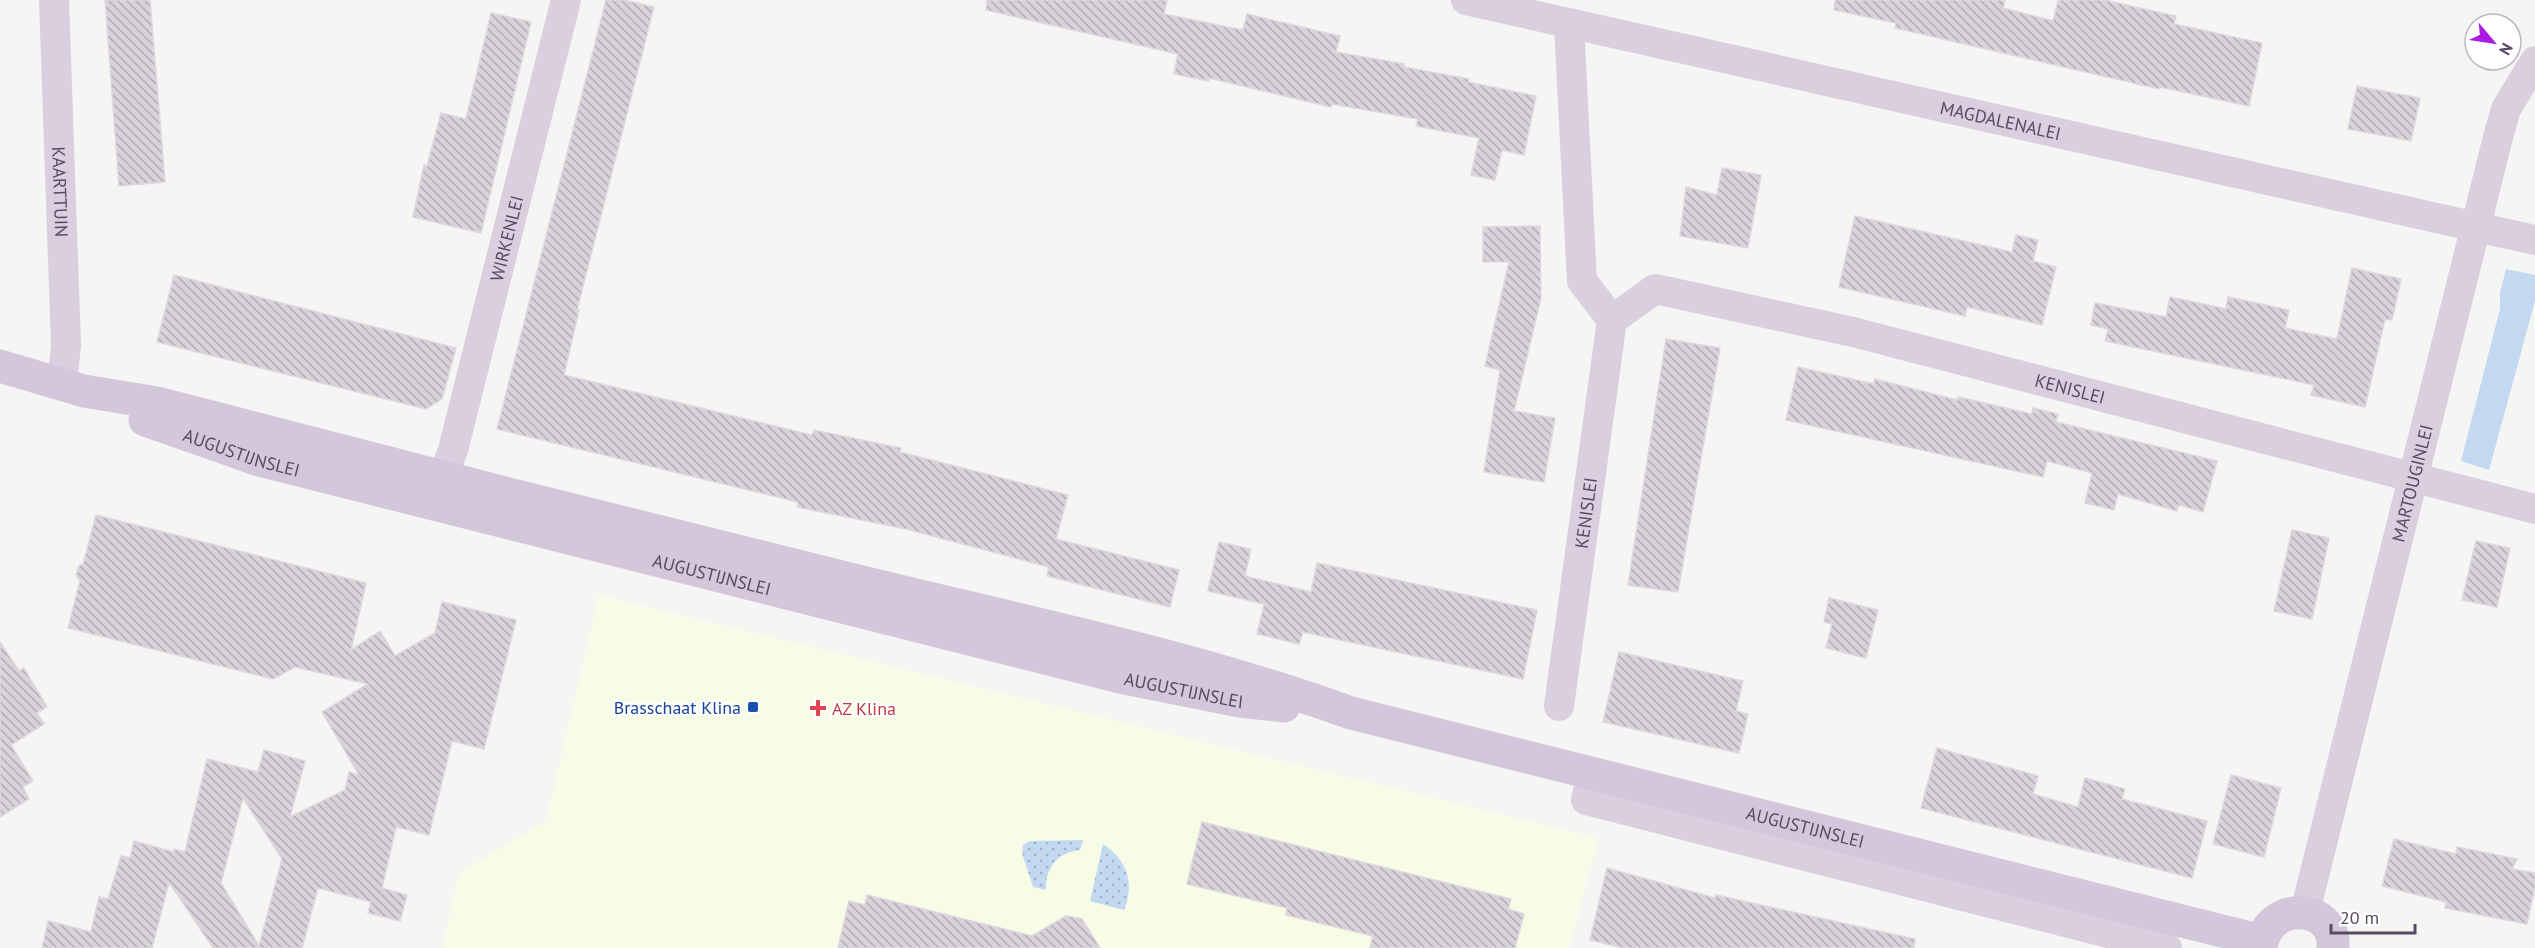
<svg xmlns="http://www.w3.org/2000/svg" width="2535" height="948" viewBox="0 0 2535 948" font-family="'PT Sans',sans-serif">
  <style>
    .medical { fill: #f7fce6 }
    .grass { fill: url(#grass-dots) }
    .green { fill: #c3d9f1 }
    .building { fill: url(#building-back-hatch); stroke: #ddd7de; stroke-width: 1.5; fill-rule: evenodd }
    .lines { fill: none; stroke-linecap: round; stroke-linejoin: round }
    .street { stroke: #d9cfdf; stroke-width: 30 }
    .secondary { stroke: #d4c6db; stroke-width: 33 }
    .transit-dot { fill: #1a4fb4; stroke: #fff; stroke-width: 2 }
    .health-dot { fill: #e0444e; stroke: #fff; stroke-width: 2 }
    .labels { text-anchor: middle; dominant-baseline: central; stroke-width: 4.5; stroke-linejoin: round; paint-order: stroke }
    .street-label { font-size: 18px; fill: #584a61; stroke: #fff }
    .transit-label { font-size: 18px; fill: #164399; stroke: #fff; text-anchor: end }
    .health-label { font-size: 18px; fill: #be3a42; stroke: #fff; text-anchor: start }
  </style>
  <defs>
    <pattern id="grass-dots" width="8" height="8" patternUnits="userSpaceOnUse" patternTransform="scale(1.5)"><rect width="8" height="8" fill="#c3d9f1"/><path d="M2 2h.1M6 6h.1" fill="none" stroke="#a1b2c7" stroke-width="1.8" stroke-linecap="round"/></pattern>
    <pattern id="building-back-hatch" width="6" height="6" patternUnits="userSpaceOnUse" patternTransform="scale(1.5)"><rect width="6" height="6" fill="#d9d2da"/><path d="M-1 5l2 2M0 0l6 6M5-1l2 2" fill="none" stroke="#b3acb4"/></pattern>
  </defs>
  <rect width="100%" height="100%" fill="#f5f5f3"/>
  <polygon class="medical" points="599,595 1598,838 1570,948 443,948 458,874 546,821"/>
  <g class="grass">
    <path d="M1083,840L1080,850C1058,852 1045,868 1046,890L1033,887L1022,853L1023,845L1030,841Z"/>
    <path d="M1103,844C1127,860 1135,883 1124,910L1090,901Z"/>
  </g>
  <polygon class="green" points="2506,269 2535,275 2535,301 2489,470 2461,461 2500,309 2500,293"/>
  <g class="building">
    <polygon points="105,0 150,0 165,182 119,186"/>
    <polygon points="606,0 624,0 654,7 577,310 579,310 564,375 812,435 814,430 901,448 900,452 1068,495 1056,539 1179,570 1170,607 1047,576 1049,567 906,529 797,507 798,502 497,429"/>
    <polygon points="987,0 1167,0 1164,14 1243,30 1247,14 1340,36 1336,52 1404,64 1404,67 1469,79 1468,82 1536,96 1524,155 1502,150 1495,180 1471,175 1479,138 1416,126 1418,119 1332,104 1331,107 1209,78 1209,81 1174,74 1178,54 986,10"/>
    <polygon points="1835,0 2005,0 2003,8 2053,21 2058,0 2104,0 2176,16 2174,24 2262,43 2249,106 2160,87 2159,89 1895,28 1896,23 1834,10"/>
    <polygon points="491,13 531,22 481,233 413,217 424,165 427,166 441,113 466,119"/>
    <polygon points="2357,86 2420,98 2411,141 2348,129"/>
    <polygon points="1722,168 1761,175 1748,248 1680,236 1686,187 1717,195"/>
    <polygon points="1855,216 2012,252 2016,235 2038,240 2033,261 2056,267 2042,325 1967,307 1965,316 1839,287"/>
    <polygon points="1540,226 1541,298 1514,411 1555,418 1544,482 1484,472 1500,370 1485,366 1509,262 1483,262 1483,227"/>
    <polygon points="2352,268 2401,279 2392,320 2385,319 2365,407 2311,395 2314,385 2105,341 2108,329 2091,325 2095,303 2166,317 2170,297 2226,309 2228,297 2289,310 2285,328 2337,339"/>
    <polygon points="174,275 456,348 442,399 426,409 157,342"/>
    <polygon points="1666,339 1720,348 1678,592 1628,585"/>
    <polygon points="1798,367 1874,384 1875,379 1957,400 1958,397 2032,414 2033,408 2058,414 2056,422 2217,461 2203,512 2179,505 2177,511 2118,494 2114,510 2085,503 2092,473 2047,461 2043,477 1786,420"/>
    <path d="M96,515L366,583L351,650L380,631L395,656L435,633L442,602L516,620L484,749L452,741L429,835L396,827L382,888L407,895L400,921L368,913L371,902L318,888L302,948H213L169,882L152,948H42L48,921L91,932L99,897L108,899L121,856L130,858L134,841L174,852V849L185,852L207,759L258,772L264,750L305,761L290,817L345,790L349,772L359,775L322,712L368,684L295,667L273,679L68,628L80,581L76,575L79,566L83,564ZM243,798L282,859L259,946L221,883Z"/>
    <polygon points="2292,530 2329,538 2312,619 2274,611"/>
    <polygon points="2476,541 2510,548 2497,607 2462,600"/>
    <polygon points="1219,542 1251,549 1245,576 1311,592 1317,563 1537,610 1523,679 1303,632 1299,644 1257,634 1264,604 1208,591"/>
    <polygon points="1829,598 1878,610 1866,658 1826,648 1832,624 1824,622"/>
    <polygon points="0,642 19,671 24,668 47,707 37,713 44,724 11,745 33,781 23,787 29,799 0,817"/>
    <polygon points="1619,652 1743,681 1736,711 1748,714 1739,753 1603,722"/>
    <polygon points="1937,748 2038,776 2033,794 2078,807 2085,778 2125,789 2122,799 2207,821 2192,878 1921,808"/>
    <polygon points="2231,775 2281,788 2264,857 2213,844"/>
    <polygon points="1202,822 1511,899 1508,909 1524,914 1515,948 1370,948 1373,936 1286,915 1287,908 1187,884"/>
    <polygon points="2394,839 2456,854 2457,847 2517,859 2512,869 2535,873 2535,887 2527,924 2445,908 2446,902 2382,886"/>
    <polygon points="1607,868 1715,898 1716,895 1915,939 1914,948 1623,948 1590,940"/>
    <polygon points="867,895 1032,936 1066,916 1082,919 1100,948 838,948 849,901 865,905"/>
  </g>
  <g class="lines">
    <g class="street">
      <path id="s1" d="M54,0L66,345L62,384"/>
      <path id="s2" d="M1466,0L2535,240"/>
      <path id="s3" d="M1612,320L1655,289L1853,332L2535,509"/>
      <path id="s4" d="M443,478L453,450L566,0"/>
      <path id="s5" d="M1559,706L1612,320L1582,281L1569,24"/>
      <polyline points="1592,773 1586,800 2167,948"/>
      <path id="s6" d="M2305,912L2497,141L2506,109L2535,61"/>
    </g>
    <g class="secondary">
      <path id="s7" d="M0,366L84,391L157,403C389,464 621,523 854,580C1020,621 1191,655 1351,713L2262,941"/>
      <path id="s8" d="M145,420L259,460L1120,677L1240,701L1284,706"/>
      <path d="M2261,948C2267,898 2337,904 2333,948"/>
    </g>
  </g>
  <rect class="transit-dot" x="747" y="701" width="12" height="12" rx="3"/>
  <path class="health-dot" d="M815 699h6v6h6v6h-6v6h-6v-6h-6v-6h6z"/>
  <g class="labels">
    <g class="street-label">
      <text stroke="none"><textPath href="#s2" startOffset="548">MAGDALENALEI</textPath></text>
      <text stroke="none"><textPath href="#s1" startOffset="192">KAARTTUIN</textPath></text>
      <text stroke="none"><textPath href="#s4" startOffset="248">WIRKENLEI</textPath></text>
      <text stroke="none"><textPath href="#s3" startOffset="480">KENISLEI</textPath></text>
      <text stroke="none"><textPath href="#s8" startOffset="102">AUGUSTIJNSLEI</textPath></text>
      <text stroke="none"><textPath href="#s6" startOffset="442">MARTOUGINLEI</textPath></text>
      <text stroke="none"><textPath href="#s5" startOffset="195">KENISLEI</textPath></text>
      <text stroke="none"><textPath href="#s8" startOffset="588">AUGUSTIJNSLEI</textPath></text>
      <text stroke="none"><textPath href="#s8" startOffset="1074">AUGUSTIJNSLEI</textPath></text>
      <text stroke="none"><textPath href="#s7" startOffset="1864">AUGUSTIJNSLEI</textPath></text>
    </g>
    <g class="transit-label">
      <text x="741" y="707">Brasschaat Klina</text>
    </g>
    <g class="health-label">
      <text x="832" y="708">AZ Klina</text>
    </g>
  </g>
  <g transform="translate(2493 42) rotate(119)"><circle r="28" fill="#ffffff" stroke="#bcb7c0" stroke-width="1.5"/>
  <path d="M0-4.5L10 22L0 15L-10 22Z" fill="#ab1be6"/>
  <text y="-9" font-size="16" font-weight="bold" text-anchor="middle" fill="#584a61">N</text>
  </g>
  <path d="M2331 924v9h84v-9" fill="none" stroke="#584a61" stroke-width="3"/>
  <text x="2340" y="924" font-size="18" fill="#584a61" stroke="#ffffff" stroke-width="4.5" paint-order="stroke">20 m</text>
</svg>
